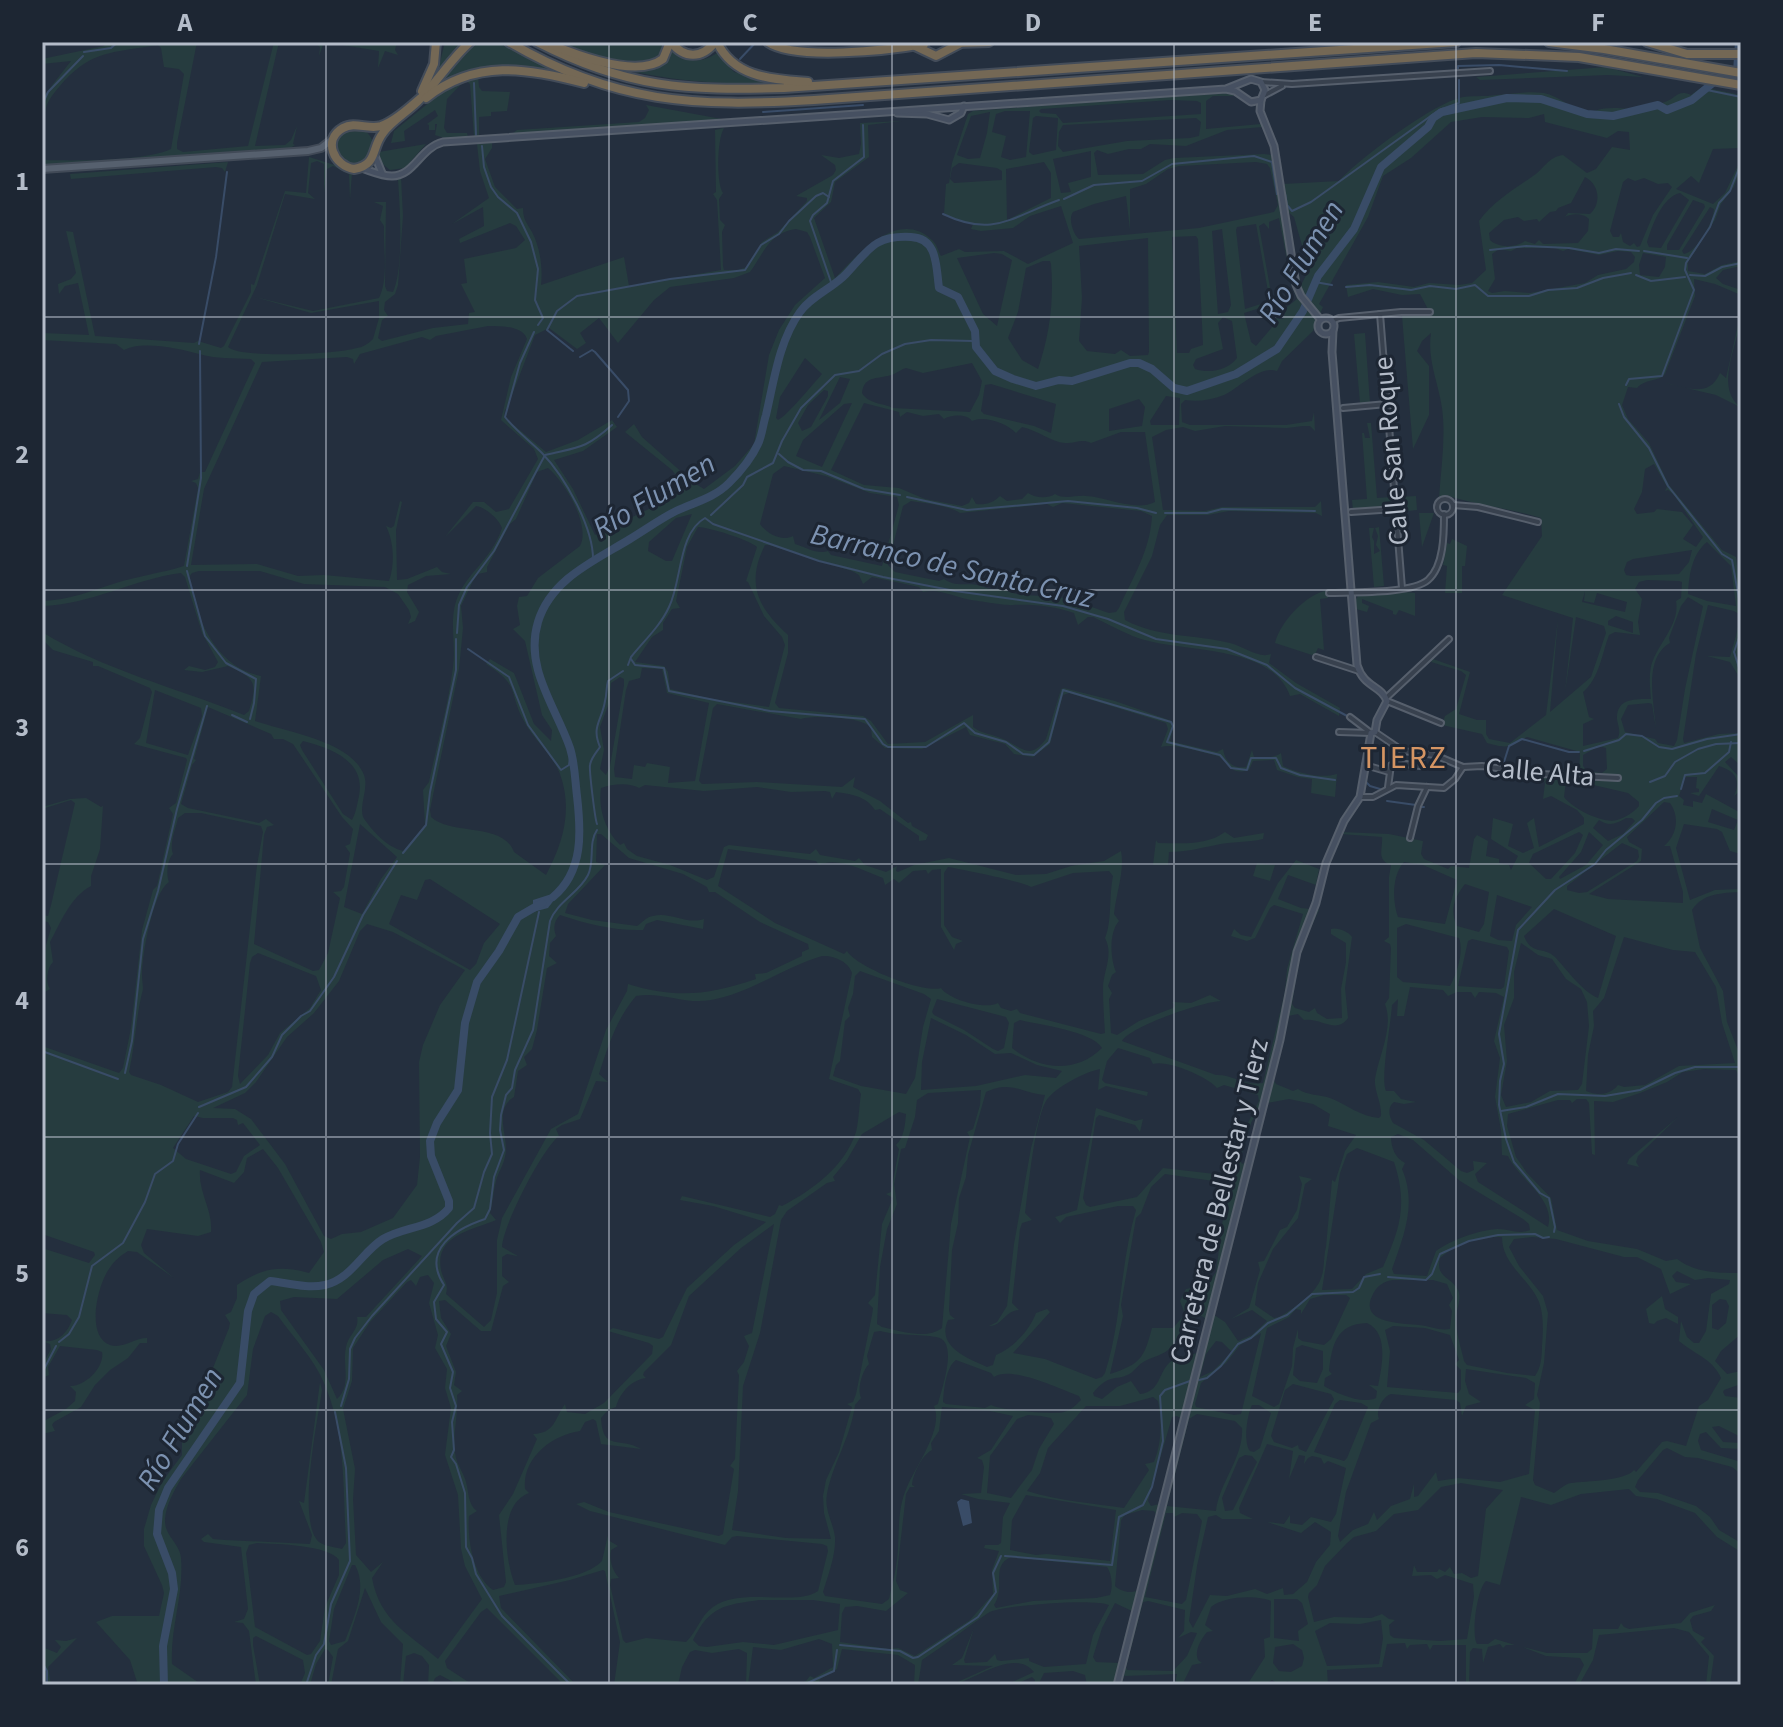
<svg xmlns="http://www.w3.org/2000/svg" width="1783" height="1727" viewBox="0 0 1783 1727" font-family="'Source Sans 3',sans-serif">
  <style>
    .green { fill: #263c3f; fill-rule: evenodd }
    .water { fill: #394c67 }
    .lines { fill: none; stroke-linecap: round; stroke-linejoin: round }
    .stream { stroke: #394c67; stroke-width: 2 }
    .river { stroke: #394c67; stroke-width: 8 }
    .street-casing { stroke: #565f6c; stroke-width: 8 }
    .secondary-casing { stroke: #565f6c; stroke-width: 9 }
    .primary-casing { stroke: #414a57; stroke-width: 10 }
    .highway-casing { stroke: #434c59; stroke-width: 12 }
    .street { stroke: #38414e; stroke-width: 4 }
    .secondary { stroke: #465061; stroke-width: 5 }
    .primary { stroke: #56606e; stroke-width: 6 }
    .highway { stroke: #746855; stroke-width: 8 }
    .grid { fill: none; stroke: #b4bcc9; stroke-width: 2; stroke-opacity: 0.55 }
    .labels { text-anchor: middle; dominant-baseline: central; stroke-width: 6; stroke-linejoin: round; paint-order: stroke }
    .street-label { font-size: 28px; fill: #b4bcc9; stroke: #1d2633 }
    .water-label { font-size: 30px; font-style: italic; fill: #7c92b1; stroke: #1d2633 }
    .quarter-label { font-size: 32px; letter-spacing: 2px; fill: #d59563; stroke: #1d2633 }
    .neatline { fill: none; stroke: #b4bcc9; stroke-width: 3 }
    .grid-label { font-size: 26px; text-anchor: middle; font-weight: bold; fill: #b4bcc9 }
  </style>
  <rect width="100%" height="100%" fill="#242f3e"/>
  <g class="green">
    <path d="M106,42H197L177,143V149L183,152L248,146L274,42H279L255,146L285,145L291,140L297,126L293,144L295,145L289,149L42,165V98L71,61L42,64V59L104,46ZM158,45L161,48L164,67L179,69L184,74L171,149C146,161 76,161 46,160L44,158C44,142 42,123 46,108C48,100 54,93 59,87C91,49 113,53 158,45Z"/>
    <polygon points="313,42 397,42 395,50 398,55 385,51 378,68 379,51 324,42 319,56 320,47"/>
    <polygon points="445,42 463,42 438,70"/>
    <path d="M477,42H502L576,78C529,70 480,55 438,85Z"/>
    <path d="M559,42H665C655,83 586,52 559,42Z"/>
    <path d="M673,51C689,62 700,64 717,53L734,72L773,83C712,85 655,80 597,62C628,70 651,82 673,51Z"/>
    <polygon points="1606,67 1643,77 1608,75 1480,80 1476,77"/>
    <polygon points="478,75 479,87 482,91 510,92 507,111 491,112 491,116 479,117 479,136 474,136 470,84 465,80 447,99 444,128 447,133 467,133 468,137 447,139 435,135 437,124 435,124 435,130 429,130 429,125 427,124 438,116 435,110 404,131 405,141 391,143 394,131 447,88 459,80"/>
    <path d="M1702,87L1741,95V148L1713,149L1699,183L1691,176L1676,189L1713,204L1725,193L1741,159V168L1734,187L1721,204L1715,220L1688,262V271L1705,274L1722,265L1741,261V266L1723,270L1716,278L1723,284L1741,290V295L1715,284L1694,279L1695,296L1665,374C1659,382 1646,378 1637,388L1628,387L1622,405L1628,419L1649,443L1669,485L1722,550L1736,557L1741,599V639L1737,656L1741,680L1730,662L1707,656L1730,657C1734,641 1739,631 1739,614L1734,611L1708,605L1696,654L1683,739L1684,743L1719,734L1741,733V766L1731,757L1725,762L1741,779V790L1734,796C1741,781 1736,771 1719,766L1699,796L1690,793L1699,792V789L1696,788L1697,777H1685L1679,796L1684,800L1683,805L1693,807V801L1702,803L1706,794L1741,813V854L1730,851L1722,832L1717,829L1684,824L1676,848L1690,900L1715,890L1741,889V892C1722,893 1703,893 1692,910L1700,948L1723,991L1727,1022L1741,1058V1080L1736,1070L1704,1069L1683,1072L1667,1082L1640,1093L1613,1102L1594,1101L1595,1155L1592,1154L1589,1103L1586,1099H1577L1572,1103L1570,1100H1558L1508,1114L1507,1126L1516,1157L1527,1173L1551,1198L1557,1230L1588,1241L1637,1249L1666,1261L1677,1259C1695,1273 1719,1273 1741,1273V1334L1721,1351L1715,1361L1727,1374L1741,1371V1384L1724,1390L1723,1392L1725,1396L1741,1398V1437L1719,1426L1712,1427L1723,1442L1741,1443V1449L1721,1448L1706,1432L1700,1434L1698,1441L1701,1450L1741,1462V1474L1732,1467L1698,1458L1685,1457L1667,1448L1663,1450L1638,1480L1635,1487L1640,1492L1658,1493L1696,1506L1710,1517L1719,1530L1741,1543V1552L1717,1537L1695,1513L1657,1499L1636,1496L1629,1489L1581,1494L1551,1505L1521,1497L1500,1585L1486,1581C1477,1589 1471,1634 1477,1644H1488L1495,1639L1515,1645H1506L1503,1648L1500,1644L1488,1647L1483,1663L1482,1649L1473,1648L1470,1652L1469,1685H1466V1645H1433L1430,1650L1427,1644L1410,1645L1407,1649L1405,1643L1387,1644L1382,1667L1327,1670L1328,1685H1289L1288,1681L1280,1685L1272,1680L1264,1685L1258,1682L1256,1685H1247L1265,1657L1264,1639L1270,1637L1271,1601C1256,1595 1225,1596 1211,1607L1205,1625L1213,1631L1207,1632C1201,1639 1194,1651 1198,1660L1202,1663L1192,1665L1182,1685H1175L1177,1674L1124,1676L1122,1685H1087L1085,1675L1073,1671L1044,1673L1038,1685H1034L1035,1680L1032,1677L1014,1685H1006L1034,1672C1014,1647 974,1681 951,1685L993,1666L952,1665L962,1658L974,1628L964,1660L965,1663L987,1662L995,1654L997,1660L1001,1661L1029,1658V1661L1044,1667L1086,1664L1093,1635L1109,1605C1096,1598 1001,1605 988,1613C966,1628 945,1645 922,1660L918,1685H914L915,1665L898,1655L842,1649L837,1669L820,1679L818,1685H797L806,1681L810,1676L814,1678L833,1667L832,1644L819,1639L781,1650L753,1647L748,1685H746L747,1653L739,1649L712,1653L695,1650L690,1652L682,1667L678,1685H614L620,1642L605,1571L603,1570L570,1580L499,1596L501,1608L576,1685H564L487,1608L481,1612L445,1661L447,1668L473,1685H459L440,1675L435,1678L432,1685H428L429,1665L422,1656L414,1653L406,1656L403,1685H400L403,1644L381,1622L365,1588L348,1641L338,1649L331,1685H328L333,1657L328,1650L325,1649L316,1664L310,1685H300L305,1673L303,1660L256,1636L253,1638V1645L260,1685H256L249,1631L243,1623L234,1622L244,1619L248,1609L241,1547L204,1542L201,1539L208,1534L213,1539L225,1540L310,1544L312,1535L299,1501L304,1503L320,1382L322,1390C318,1419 296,1522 319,1542C324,1546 335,1547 342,1549L346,1543C343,1490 346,1433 324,1383C314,1359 293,1337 278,1316L271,1312L265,1316L253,1349L247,1395L181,1479C174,1491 166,1505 165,1519C164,1536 180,1543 181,1558C184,1596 170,1627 172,1664L202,1685H138L130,1660L96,1622L112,1616H159L164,1593L162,1585L144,1546V1529L151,1505L162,1482L182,1455V1437L179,1431L207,1383L229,1328L230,1323L225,1315L231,1312L237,1298V1285C262,1268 280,1265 309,1273L324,1252L321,1242L278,1168L263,1149L247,1158L244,1172L234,1183L200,1170C198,1192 213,1210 211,1232L198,1236L147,1229L141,1245L144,1253L174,1278L137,1252L128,1251C120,1256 114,1261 109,1269C98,1284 85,1336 110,1345C123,1349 134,1338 147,1338V1343H140L128,1358L110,1370L95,1385L81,1407L54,1422L52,1425L55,1431L42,1434V1422L66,1409L75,1401L76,1392L70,1386C85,1387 105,1367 102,1352L97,1350L60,1346L48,1367L49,1375L42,1378V1366L51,1349L50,1344L42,1341C57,1343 67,1334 72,1320L67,1315L42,1313V1248L89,1263L95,1255L94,1252L42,1234V1046L119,1073L123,1068L131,1028L142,930L153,890L157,886L173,814L169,808L176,803L187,760L186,758L134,744L140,738L152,692L150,688L98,666H93V662L53,650L42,639V632C104,670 177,688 244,715L249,711C258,682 255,678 228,666L202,672L184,670L189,666L205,670L215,667L218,662L202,633L185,577L181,573C134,579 90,605 42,606V601C69,600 91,591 116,583C138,576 162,573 184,566L198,488L196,483L191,481L198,479L200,472H205L255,363L251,359C234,358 215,359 199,354C181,349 142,340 124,350L116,344L42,340V333L89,335L78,283L65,286L59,294L58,284L71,279L76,273L66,231L73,232L95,336L194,343L198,341L221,348L224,346L251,292V284L254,285L285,191L306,193L309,157L354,171L352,173L350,199L349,174L333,166L327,169L324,193V164L317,161L311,163L308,193L315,199L285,194L257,285L228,347C241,359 338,354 357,348C363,347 368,344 373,339L379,318V301L311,313L255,297L313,311L379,298C389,277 383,249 384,226L380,220L383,206L374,202H386L385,286L387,291L393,292C404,267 400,209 398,180L375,177V175L391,179L401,177L403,216L398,285L395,294L385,302L384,310L388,316L382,320L378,338L382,341L433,328L468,324L469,313L475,312L461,284L467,283L464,259L516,248L525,240L516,226L510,223L460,243L459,239L484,226L483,207L452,224L489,198L480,171L477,144L492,143V148L485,159L495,187L517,209L523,208C523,220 527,223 532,232C540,247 543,268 541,285L624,257L629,286L721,270L717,200L713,194L716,192L715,130L724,128C717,139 716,183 723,193L719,199L720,220L725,225L722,232L723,266L724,270H738L747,267L762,242L778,232L807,201V198L796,196L833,175L836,170L835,165L821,155L839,158L859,154L861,144L860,123L902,121L868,125L869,157L835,182L831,202L814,218L835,278C856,256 898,207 932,240C937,244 938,251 941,256L959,249L965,252L1004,251L1028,264L1073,243L1061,206L1030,216L1013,228L981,231L971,229L973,224L955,220L944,213L946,184L949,183L952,163L968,114L973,111L1230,92L1234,96H1213L1206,101V129L1261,124L1263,127L1227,130L1186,146L1150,144L1141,149H1129L1108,154L1097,150L1094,153L1098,175L1143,174L1165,160L1174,158L1264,154L1273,155L1277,183L1283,184L1339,181C1360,158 1430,106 1459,98C1470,95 1484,97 1496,95C1512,94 1527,91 1544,93C1560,96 1580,116 1594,111C1607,107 1616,108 1629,109C1639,109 1656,105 1665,102C1676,99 1677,89 1691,95ZM1171,100L1197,101L1201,103V114L1063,123L1056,114L1041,113L1039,111L1041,109ZM1005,111H1030L1026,157L1010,160L1001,157L1006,136L992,132L996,114ZM990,112L987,133L980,158L968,159L957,155L971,116ZM1544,114L1545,122L1607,138L1618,131L1629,132L1630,150L1612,147L1596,169L1587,173L1563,155C1548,157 1544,169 1533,176C1513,190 1494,201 1479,221L1486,270L1472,283L1459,285L1429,283L1414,287L1378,282L1346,285L1348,297L1373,289L1402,295L1420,294L1431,315L1402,316L1413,449L1429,415V366L1417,351L1422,341L1431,333C1427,360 1438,381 1442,408C1446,437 1441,468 1439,498L1446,495C1475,505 1509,508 1541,518L1542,536L1502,595L1573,618L1565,692L1576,617L1604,626L1606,633L1591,677L1550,712L1558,619L1546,715L1510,743L1489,739L1486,734V720H1477L1459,714L1470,672L1433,659L1431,662L1461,671L1466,675L1456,709L1445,716L1442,725L1482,734L1487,743C1508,749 1509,747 1527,737L1580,752L1579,777L1540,775L1545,783L1543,799L1551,796L1577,810L1584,818V824L1539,847L1534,818L1527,823L1534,848L1523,853L1508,846L1513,824L1493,818L1491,839L1518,856L1511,870L1509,865L1499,863V859L1486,856L1488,841L1477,835L1474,839L1469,868L1451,866L1448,869L1424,859L1421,854L1423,841L1389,834L1341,832L1340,834L1382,837C1383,849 1376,860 1391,865L1389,877V937L1384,941L1390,944L1391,948L1389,998L1385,1004C1394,1027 1379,1055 1375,1079C1374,1091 1382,1103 1381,1116L1379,1118C1361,1117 1346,1104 1330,1098C1319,1094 1308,1096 1298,1089L1293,1091L1276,1084L1273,1079L1288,1016L1298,1014L1304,1020C1321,1017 1336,1035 1348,1018L1345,988L1352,937C1348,931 1337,927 1331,929V934L1346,943V962L1341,989L1342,1018L1327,1019L1317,1013L1315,1008L1309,1012L1295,1008L1292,1004L1301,949L1319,910L1301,908L1278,899L1288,875L1316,885L1319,869L1296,860L1278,883L1251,937L1241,935L1234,929L1231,936L1247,941L1255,938L1270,908L1274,905L1303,914L1287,969L1285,992L1264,1079L1263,1083C1245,1086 1231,1074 1216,1075L1122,1041C1131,1026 1202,1002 1221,1001L1210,995L1191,1003L1172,1002L1175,1005L1173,1008L1139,1021L1117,1035L1111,1033L1109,999L1112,993L1108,986L1112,975L1116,972C1110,958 1109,932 1119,921L1114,914C1116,894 1125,870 1121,851L1104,861L1071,866L1046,874L1016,875L949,858L914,865L898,872L896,871L897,866L886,872L865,865L859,858L855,861L820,855L816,849L810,854L729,845L724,847L714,877L707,880L670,865L637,856L627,849L624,843L620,845C605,830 598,809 601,788C612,784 629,782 639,788L645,785L704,791L757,787L791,792L825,791L830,792L832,799L836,792C851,794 866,796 875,810L880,809L919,836V841L926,840L928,835L912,826L911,822L908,823L880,801L853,787L855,777L842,787L757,782L702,784L699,781L713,708L717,704L801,719C815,715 863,717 871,728L872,737L885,748L922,749L966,727L970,735L1005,744L1014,754L1033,757L1050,744L1063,695L1069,693L1166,723L1168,729L1161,747C1175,743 1203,753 1218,756C1231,763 1229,776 1249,770L1253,761L1274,760L1277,770L1298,777L1312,779L1311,793L1335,797L1337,774C1320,779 1298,773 1283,766L1281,753C1275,758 1262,758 1254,757L1252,750L1246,767C1233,769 1225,762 1223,749L1217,752L1170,741L1174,725L1172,721L1115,701L1064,688L1061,689L1046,739C1029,762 1021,746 1003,739C992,734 982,734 973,727V715L925,742L888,744L871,721L863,716L779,708L775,703L788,653V635C757,607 746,583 765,545H769L852,571L859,575L863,584L872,577L919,587L923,592C940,588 956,598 971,600C980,601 1007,606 1013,605C1033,604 1054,606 1074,613L1078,625L1088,617H1093C1108,624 1124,633 1138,638C1179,653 1272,643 1290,696L1300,694L1339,716L1340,708L1296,683L1269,663L1271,654C1259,659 1243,646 1230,643C1194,634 1159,638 1125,620L1124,612L1152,556L1160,525L1167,515H1208L1229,511L1316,513L1322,516L1321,501L1315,507H1222L1205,511L1163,510L1152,437L1166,430L1183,427L1195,431L1225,426L1287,428L1303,426H1310L1315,431L1314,412L1312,421L1286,425H1190L1182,422L1181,404L1185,400C1198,402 1211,400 1224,395C1239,388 1260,365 1277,371L1282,361L1313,331L1323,307L1319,304L1368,217L1383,176L1411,158L1451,122L1482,117L1529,118ZM1036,116L1058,118L1056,150L1033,155L1029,152L1033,118ZM1196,118L1201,122L1199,136L1190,138L1127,141L1063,152L1058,146L1059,132L1063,125ZM1091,151V177L1068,183L1071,192L1061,193L1053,159ZM1044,162L1051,173V198L1007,220L1006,169ZM1256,162L1267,164L1270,168L1278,205L1274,212L1199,228L1079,239C1073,234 1068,218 1073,212L1094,204L1126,196L1130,230V189L1146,184L1168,169L1179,166ZM959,163L997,168L1002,171V180L954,183L950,179L952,168ZM1585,177C1599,184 1602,203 1590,214L1568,213L1565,217C1571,213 1584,213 1589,219L1588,231L1578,243L1543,244L1539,240L1535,244L1525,241C1516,248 1498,248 1490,240L1489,233L1504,220L1518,217L1524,221L1537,219L1539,222L1550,212L1556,211L1558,208L1571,203ZM1644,178L1658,184L1668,183L1672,187L1653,215L1640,246L1637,247L1634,243L1630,246L1623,242L1621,233L1619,237H1613L1610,231L1623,182L1628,178L1635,181ZM1680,193L1689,200L1661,248L1649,247L1647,242C1652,226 1662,197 1680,193ZM1693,200L1704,204L1705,207L1679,250H1667V245ZM1710,207L1714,209C1713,223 1697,252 1684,254L1682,251ZM1287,211L1294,217L1309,270L1301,285ZM1279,218L1292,286L1297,299L1287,307L1283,319L1276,318L1273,326L1256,346L1251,342L1244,313L1273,304L1259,226L1264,223L1269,229V222ZM1256,224L1269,297L1264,303L1245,309L1236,230L1237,227ZM796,229L807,232L810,237L825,278L795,305L779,330L769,355L754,444L735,466L704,489L694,483L642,437L634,424L625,432L672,470L681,482L651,508L595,535L573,489L554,460L583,451L617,427L612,420L578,440L546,452L504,417L505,410L507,408L535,335L549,328L577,349L586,343L580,333L599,318L618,343L654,300L670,287L734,278L750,272C764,253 769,233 796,229ZM1222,229L1231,305L1228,312L1218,314L1212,231ZM1196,236L1198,239L1203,345L1191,349L1189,353H1177L1172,237ZM1148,238L1149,352L1148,355L1130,356L1121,350L1115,354L1087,351L1079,341L1082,298L1079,246ZM1517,248H1555L1563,251L1568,249L1599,255L1618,251L1631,252L1635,257L1634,262L1626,269L1598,275L1585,283L1530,293L1505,291L1492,293L1488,291L1495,279L1492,254L1499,249L1511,251ZM994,253L1002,254L1012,260L997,326L983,314L957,258ZM1643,253L1666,257L1665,267L1659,277L1640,275L1639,265ZM1043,261H1050L1051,264C1054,300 1050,334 1038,369L1022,360L1008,338L1018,312L1026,268ZM1223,317L1232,321L1237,358C1228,370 1210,374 1195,369L1193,365L1196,359L1223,349L1218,323ZM488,326C501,326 523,326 527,339L511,377L501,420L534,449L538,459L509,509L496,512L484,502H473L445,537L476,506C485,507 499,519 502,528C491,562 463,574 455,605C450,625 456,647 453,667C448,706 437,744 429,782L423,790L425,825L403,851C387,847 372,831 363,817C359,803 369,789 364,775C351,741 287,732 255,721L261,676C215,667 196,618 189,577L192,573L199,571H260L304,584L385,587L398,594L409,610L411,617L408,624L415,621L419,612L407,592L408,585L426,576L451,574L442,572L437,567L407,579L397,580L396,530L402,502L400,501L394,526L391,528L386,526C394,542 395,564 389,581L324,575L298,576L257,564L191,565L204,489L262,362L347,357L353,359L354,364L360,354L422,337L430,340L436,336ZM805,358L822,374C814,383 786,417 778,420L776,418L780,397ZM972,363L982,381L979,395L970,412L893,408C883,403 868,404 862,393C864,374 880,380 894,374C898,372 902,369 906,368L923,373ZM840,377L850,379L840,403L819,420ZM991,384L1056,404L1051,433L1034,426L984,414L981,411L985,385ZM824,390L828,391V396L811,427L802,431L798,423L808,405ZM1166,396L1180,398L1179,425H1151L1150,421ZM1139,399L1145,407L1142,426L1109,431V409ZM852,403L822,467L796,456L803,440L844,404ZM864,403L899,412L900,417L907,412L923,416L939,414L944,419C951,414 968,414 972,421C984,415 1007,423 1016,433L1022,427C1037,430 1051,442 1065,443C1075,444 1081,438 1091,443L1121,432H1145L1155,502C1136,512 1106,497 1086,496C1075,495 1065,500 1055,494C1048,499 1035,498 1028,493L1022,499L1007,501L1000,496C993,503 986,505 976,504L972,497L969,503L962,506L925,499L899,488L864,485L831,470ZM1654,464L1667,487L1665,491L1668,490L1674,495L1703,537L1696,547L1683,539L1693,525L1682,512L1657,509L1654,512L1637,514L1634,509L1642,492L1645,469ZM784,466L826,476L870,493L897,497L899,505L882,566L831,555L828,551C818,555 805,547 795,544L793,536C782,542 767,534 760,524L773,474ZM548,468C565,482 591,526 580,546L538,578L527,596L519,597L517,606L520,625L513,629L525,641L542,715L552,730L551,741L534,724L514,673L490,659L486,664C522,687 507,691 525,723C535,741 553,755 560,774C573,810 563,843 546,875L514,852C503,822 452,836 431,817L430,810L459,669L463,628L461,606L473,581L478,574L487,572V567L510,524L516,519L537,472ZM911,501C925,503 950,506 960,513L1047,504L1053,507L1062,503L1141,511L1152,516C1150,551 1133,577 1119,608L1116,612L1109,613C1093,608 1075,600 1059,597C1041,594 1018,599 1002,588C992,592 986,587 977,585C965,583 955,587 944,579L939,581L895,572L888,565L903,506ZM692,514L672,561H666L648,551L649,542L676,518ZM698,527C708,527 750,540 757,547L746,581L748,582L764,616L782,637L785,645L769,707L712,699L670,689L668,672L664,666L635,662L652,637L663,630V623L672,609L680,608L676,601L687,547ZM1707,542L1731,566L1736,606L1707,601L1688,594C1689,575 1692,554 1707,542ZM1692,550L1689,562L1679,574L1631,576L1626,575L1624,570L1627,562L1633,559ZM1647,580L1679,581L1682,582L1681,598L1676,601C1680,622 1661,641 1653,660C1648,672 1650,686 1651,699C1636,699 1616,698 1617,719C1618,727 1621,730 1618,738L1583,746V724L1594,719L1589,717L1583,692C1599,679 1602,654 1609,635L1615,632L1640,635L1638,622L1642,599L1635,589L1639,582ZM1585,591L1584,601L1594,603L1597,593L1627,602L1625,612L1582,602ZM1688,597L1703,606L1685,689L1677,740L1674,746L1658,743L1655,739L1625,732L1621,719L1628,705L1649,703L1652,704L1656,729C1654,703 1643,658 1670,643L1669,638L1681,606ZM1616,616L1633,622V633L1608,625V621ZM642,668L662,669L667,693L709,703L695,781L668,783L670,767L647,763L645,767L634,765L632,779L615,777L614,769L626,690L629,681L640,678ZM620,677L624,679V685L610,766L606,775L600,769L604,750L600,727L609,703L611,683ZM155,690L201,708L202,716L188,755L146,743ZM208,707L271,734L274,739H283L293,744L342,817L353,829L350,844L345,846L350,853L344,887L341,891L333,892L340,898L328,953L319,970L313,971L254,944L264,835L267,827L274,825L266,819L259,823L188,808L181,804L192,765L196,760L194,759ZM303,741C331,748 366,761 359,796C357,805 356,813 352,820L343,814L302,750L300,745ZM1599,746L1606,748L1607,769L1602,773L1587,771L1583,766V755ZM1572,780L1628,793L1639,802V806C1634,812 1625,818 1617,820C1602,824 1572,808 1564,797L1566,781ZM1664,802L1670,803C1680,817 1677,835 1664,846H1670L1683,892V903L1608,899L1589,894L1641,861L1642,849L1629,842L1627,837ZM1712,809L1738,820L1734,830L1708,822ZM185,813H201L261,826L263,832L257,865L232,1087L228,1092L198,1102L161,1085L131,1075L129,1072C135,1045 136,1018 142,993C144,989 142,981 142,975C142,954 153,892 169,882C166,875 167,860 173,854C169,843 176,828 178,818ZM1626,818H1632L1635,821L1623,834L1608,841L1593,828L1599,820C1609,827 1616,824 1626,818ZM360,824L397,857L381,879L362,914L344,907ZM1579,832L1583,835L1575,853L1551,879H1546L1529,863L1533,854ZM1589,832L1603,845L1586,865L1560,879L1559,877L1581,852ZM597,834H601L629,858L683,874L707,887L709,892H715L760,922L808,944L809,949L802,952V956L766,973L755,974L756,979C709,995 676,999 628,984L627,991L606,1030L578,1114L551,1129L502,1218L497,1240V1293L491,1320L484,1327L446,1294C449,1283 443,1280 441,1270C434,1235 473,1230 496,1220L490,1213C493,1203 493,1192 496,1181C498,1173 503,1166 505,1157C510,1138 492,1110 514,1097L518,1071L527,1065L524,1057L532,1049L537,1030L547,968L557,963L549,956L550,943L556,936C553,928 554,921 560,915C587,924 615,931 643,930L646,924L657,920L703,929L704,919C686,925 670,911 653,916C646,917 642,923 637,926L592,920L565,913L568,904L605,865L596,862ZM1622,843L1638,850L1639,857L1637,861L1587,892L1579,893L1567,890V886ZM728,849L816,861L819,865C838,856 864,871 883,878L885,885L894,879L899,883L913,871L926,870L928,874L932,870L941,869V927L954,950L956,944L963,941L952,937L944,925V873L948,867C960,869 1025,882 1031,887L1073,873L1109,871L1113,876C1109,895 1112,923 1105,938C1114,955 1103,972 1103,988C1103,1002 1104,1018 1105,1033L1101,1034L1020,1013L1017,1009L1011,1011L1001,1008L998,1003C986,1010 949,1000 941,988C924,994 856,967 847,951L844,954L775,923L718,886ZM1404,862L1423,865L1457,880L1445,924L1398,917C1392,901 1392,875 1404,862ZM430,879L500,924L484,943L476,964L470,970L389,924L401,895L417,900L425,880ZM1465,884L1489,892L1484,924L1479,932L1457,926C1449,909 1455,897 1465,884ZM1497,895L1532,907L1516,925L1512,941L1498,940L1490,936ZM1554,909L1616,936L1598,998C1583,992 1567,970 1555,957C1544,946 1532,956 1524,936ZM367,924L393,932L465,970L440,1005L423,1045L419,1062L420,1157L417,1185L393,1218L361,1232L342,1234L331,1239L324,1236L285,1164L251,1119L235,1109L213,1108L245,1093L256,1082L287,1037L314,1013L339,981L360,931ZM1406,924L1459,938C1464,952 1457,973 1450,986L1403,982L1397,977V928ZM1624,937L1673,950L1695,952L1716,987L1722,1023L1735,1063L1679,1066L1645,1085L1624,1087L1618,1085C1610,1095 1598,1096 1586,1091L1588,1055L1594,1026L1593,1011L1604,998ZM1472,939L1507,947L1509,951L1504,987L1501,989L1458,986L1468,941ZM1521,943L1538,955L1552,959L1566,979L1581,989L1587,1002L1589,1026L1582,1084L1578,1090L1550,1091L1531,1102L1506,1107L1501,1095L1507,1061L1504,1025L1514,998V972ZM258,953L316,976L321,990L310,1008L280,1033L268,1055L240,1084L238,1076L250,963L252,957ZM822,956C834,955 849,962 852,973L829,1079L858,1089L861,1094C859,1106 859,1120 856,1132C845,1166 813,1190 782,1206L779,1205L775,1214L770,1217L682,1196L680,1200L713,1206L766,1222L734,1245L687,1288L663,1337L659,1339L613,1328L608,1331L649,1343L653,1346L652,1354L604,1403L585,1414L567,1412L565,1404C554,1420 555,1433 533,1434L537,1439L513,1494L499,1515L506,1582L504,1587L493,1590C473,1577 467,1538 469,1516L477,1511C468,1505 469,1493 466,1482C464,1474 458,1466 456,1458C451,1437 459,1416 457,1395L462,1391L454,1385L456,1372L446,1346L451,1334L441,1318L439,1301L445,1300L481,1331H491L503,1286L509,1282L502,1276V1257L507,1254L518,1256L502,1247C503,1225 542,1149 559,1136L556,1129L562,1125L580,1119L596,1081L608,1082L599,1074C608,1046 617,1018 636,996C661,991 685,1005 711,1000C751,993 784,967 822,956ZM860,971L924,994L931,999L923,1027L915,1078L906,1094L861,1086L833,1076L836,1065L840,1061L845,1021L850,1016L848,1008L853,994L855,976ZM1410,987L1443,990L1448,996L1457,992H1471L1475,998L1479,992L1496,993L1504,997L1494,1041L1500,1058L1495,1097L1501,1130L1502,1155L1508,1156C1520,1181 1556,1199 1548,1227L1478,1182L1475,1174L1487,1163L1473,1161L1474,1170L1467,1173L1461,1171L1424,1140L1393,1123C1389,1117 1387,1107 1394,1102L1404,1104L1416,1102L1401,1099L1394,1091H1386C1380,1080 1391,1023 1392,1005L1398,999L1397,1016H1404ZM937,999L1006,1017L1009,1023L1004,1048L998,1051L993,1049L964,1030L934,1015L932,1012ZM931,1018L966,1035L995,1054L1011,1053L1037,1065L1062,1071L1056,1078L1025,1075L976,1086L921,1090L922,1062ZM1020,1020C1040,1025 1092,1031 1102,1048C1076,1074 1039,1070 1012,1048L1014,1023ZM1118,1048L1150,1058L1153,1064C1166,1059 1209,1077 1217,1088L1224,1085L1258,1095L1259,1101L1246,1127L1232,1176L1163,1168L1137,1197L1090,1207L1086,1205L1083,1198L1096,1118L1099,1115L1135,1125L1140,1132L1143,1119L1135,1121L1096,1108L1077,1210L1055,1217L1060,1223L1066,1217L1118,1206H1133L1136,1210C1120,1264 1122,1320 1105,1373L1102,1377L1096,1379L1045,1359L1013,1353L1050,1312L1047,1309L1036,1313C1030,1330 1013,1348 996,1355L993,1365L987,1367C968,1358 936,1347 948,1320L955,1319L950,1315L949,1310L952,1250L958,1223L959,1198L966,1177L968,1155L986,1092C1011,1080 1021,1093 1045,1095L1031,1148L1014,1244L1007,1306L997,1322L989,1326C1002,1327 1004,1311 1019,1310L1012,1303L1020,1229L1022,1223L1032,1220L1025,1213C1028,1189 1035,1119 1046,1101C1055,1087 1085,1072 1100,1069L1098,1090L1106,1086L1147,1096L1148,1092L1105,1083L1102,1080L1107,1061ZM981,1090L980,1105L973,1129L967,1132L970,1137L951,1224L942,1328C927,1340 900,1331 882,1327L877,1324L880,1267L887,1229L897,1204L894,1184L901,1149L905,1148L915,1117L917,1100L928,1093ZM1289,1099L1313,1104L1330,1114L1328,1126L1356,1135L1345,1151L1335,1182L1332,1180L1326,1247C1323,1258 1325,1268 1321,1278C1316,1294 1293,1309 1279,1317L1274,1318L1255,1305L1258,1283L1273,1249L1298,1218L1305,1184L1312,1179L1299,1176L1302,1184L1297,1210L1287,1227L1280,1230L1264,1261L1258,1262L1260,1270L1249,1308L1231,1319L1252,1310L1267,1321L1252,1335L1238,1341L1225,1322L1214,1315L1267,1103ZM1260,1106L1247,1162L1242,1164L1240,1160L1251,1123ZM899,1112L906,1114C905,1125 904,1138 896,1145L899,1149L891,1192L886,1194L893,1198L882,1224L875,1295L868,1303L873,1308L872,1315L856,1394L853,1402L847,1404L852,1407L839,1452L826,1480L823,1496L824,1513L831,1539L786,1538L732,1530L738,1491L743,1386L760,1333L781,1220L787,1211L827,1183L835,1181L833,1177L847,1160L862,1134ZM194,1116L203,1118H233L237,1120L238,1125L243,1123L260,1145L244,1156L236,1172L231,1174L186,1159L173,1148ZM1398,1134L1413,1140L1460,1181L1523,1219L1529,1224L1530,1230C1518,1235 1510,1229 1498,1229C1479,1230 1451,1240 1436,1251L1427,1276L1394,1274L1392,1269C1404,1235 1417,1204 1402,1169L1405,1163C1395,1158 1391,1147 1391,1137ZM1357,1148L1394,1162C1408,1205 1400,1228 1383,1267L1366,1274L1352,1289L1322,1290L1340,1173L1347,1154ZM1165,1174L1220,1182L1229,1186L1227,1212L1223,1218L1216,1272L1207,1285L1186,1289L1180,1301L1185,1314L1173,1328H1152C1144,1358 1141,1364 1110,1374L1123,1316L1121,1305L1136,1218L1141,1213L1151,1187ZM774,1224L752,1333L744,1336L749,1346L744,1362L737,1371L739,1375L735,1459L730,1466L734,1469L723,1534L719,1536L609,1512L584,1502L576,1504L590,1511L725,1545L732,1537L737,1536L822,1544L827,1546L828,1551L818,1591C796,1607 741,1586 713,1607C700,1616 697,1632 686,1642L646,1638L626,1643L623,1640L610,1585L611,1579L619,1578C612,1570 609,1560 611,1550L618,1546L608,1540V1535L602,1561C587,1578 537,1584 515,1585C505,1560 498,1504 529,1493L525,1489C522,1458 552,1435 580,1431L585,1422L593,1419L596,1421L601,1444L641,1449C619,1436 603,1452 601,1418L608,1410L616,1407C620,1393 631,1380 646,1378L643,1375L644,1372L671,1345L689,1296L741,1248ZM1502,1237C1502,1265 1529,1278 1539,1302C1544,1315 1543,1332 1542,1346C1542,1356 1541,1368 1535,1376L1507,1373L1467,1365L1464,1361C1461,1347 1455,1330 1456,1316C1457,1307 1462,1298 1458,1290C1451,1276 1435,1278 1440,1258C1455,1244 1481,1236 1502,1237ZM1532,1237L1556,1239L1624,1257H1637L1661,1269L1670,1294L1691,1284L1676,1282L1672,1276L1677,1271L1695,1280L1708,1278L1730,1280L1729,1284L1711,1294L1706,1331L1699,1343H1694L1687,1337L1681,1321L1679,1341C1694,1354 1713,1359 1721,1378L1708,1400L1699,1406L1686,1446L1667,1441L1662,1442L1636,1472L1634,1470C1625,1481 1586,1481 1571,1483C1565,1484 1559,1490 1554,1493L1535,1485L1533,1480L1540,1403L1537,1395L1544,1363L1548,1313L1543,1296L1519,1266L1509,1247L1514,1239ZM408,1249L422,1256L366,1317H357C360,1329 348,1335 346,1347C342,1365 352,1385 337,1399L324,1370L281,1310L280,1301L294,1297L337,1299L383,1260ZM428,1275L434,1283L429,1303L438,1335L435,1348L447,1369L445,1388L451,1408L445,1455L458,1495L461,1549L465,1566L482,1599L438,1659C408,1633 380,1621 372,1578L383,1562L371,1572L356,1555L353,1499L355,1469L343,1409L352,1381L353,1348L370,1322L407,1282L411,1280L416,1286L420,1277ZM1393,1280H1433L1447,1284L1453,1298L1449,1305L1452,1311L1450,1329C1439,1331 1430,1326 1419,1325C1403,1323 1357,1324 1373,1294C1377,1286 1384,1281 1393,1280ZM1324,1295H1346L1350,1298L1331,1339L1324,1345L1302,1341L1298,1338V1329L1293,1348L1292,1366L1279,1404L1274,1407L1252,1396L1267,1328L1289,1317L1296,1309L1301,1310V1314L1310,1299ZM1720,1299L1726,1300L1729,1306L1726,1323L1718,1330L1712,1328V1305ZM1202,1316L1207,1320L1199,1352C1189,1357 1178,1354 1169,1363C1158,1374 1160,1392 1140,1394L1131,1381L1117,1387L1102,1399L1094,1396L1093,1393C1110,1372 1117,1382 1131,1373C1136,1369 1139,1364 1145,1361C1153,1357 1162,1355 1168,1350C1182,1337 1181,1318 1202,1316ZM1367,1323C1389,1333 1382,1366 1378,1386L1369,1385L1377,1391L1376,1398C1362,1405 1336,1393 1324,1386L1325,1378L1332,1374L1329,1371C1332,1345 1336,1324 1367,1323ZM1393,1326L1425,1328L1450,1335L1459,1360L1455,1364L1461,1370V1389L1458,1393L1387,1387L1390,1351L1385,1330ZM880,1331C899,1336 918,1334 936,1337C960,1340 941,1390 938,1404L934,1406C944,1428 916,1466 907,1487C898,1507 899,1528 898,1549C897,1566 893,1583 889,1599L882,1604L825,1596L823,1592C828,1575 836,1555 835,1537C833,1522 824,1510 827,1494C832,1465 851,1437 855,1405L861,1398C857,1389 862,1371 869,1364L867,1356L874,1332ZM1261,1333L1241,1414L1234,1415L1196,1407L1195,1404L1201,1383L1226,1363L1240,1345ZM1216,1341L1222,1342L1232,1352L1213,1371L1200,1377L1206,1354ZM1302,1345L1323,1351V1369L1317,1383L1300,1381L1293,1375L1296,1348ZM956,1360L991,1373L994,1377C1010,1365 1060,1389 1079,1396L1081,1400C1076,1405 1071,1410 1064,1412C1053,1415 1000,1410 991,1405L985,1408L946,1404L943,1402C944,1389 946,1367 956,1360ZM1466,1369L1526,1378L1535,1383L1534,1399L1525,1405L1535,1410L1529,1474L1500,1482L1458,1478L1438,1481L1436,1472L1418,1496L1414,1497V1484L1410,1499L1391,1506L1377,1520L1374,1512L1368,1524L1353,1530L1340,1542L1338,1536L1346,1492L1371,1423L1379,1419C1375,1411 1383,1396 1391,1394L1456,1400L1460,1403L1462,1416L1466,1406L1481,1402L1469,1394L1465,1381ZM1293,1384L1331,1394L1334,1399L1306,1452L1299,1449L1298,1445L1292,1448L1274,1442L1271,1436L1285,1390ZM1153,1397L1158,1401C1162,1422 1162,1442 1154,1462L1145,1464L1149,1470L1124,1508C1091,1503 1060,1501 1027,1491L1040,1473L1048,1448L1086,1406H1120ZM1340,1400L1361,1403L1368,1407L1347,1458L1344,1461L1314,1452L1335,1404ZM1252,1405H1259L1271,1413L1260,1448L1254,1452L1250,1451C1243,1443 1247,1415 1252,1405ZM942,1407L990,1411L1013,1416L991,1450L977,1458L982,1460L984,1467L981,1493L961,1494L978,1499L1010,1503L1003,1517L1001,1543L998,1545H985L984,1548L999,1551L992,1570L993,1594L970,1620L915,1656L898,1648L889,1649L840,1642L842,1613L845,1607L857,1606L886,1611L908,1593L900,1590L896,1581L906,1494L910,1487H915L912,1485C913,1474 922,1455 932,1450L931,1443L939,1431ZM1197,1414L1235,1421L1242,1428C1244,1457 1219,1483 1216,1511L1167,1506L1189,1419ZM1041,1416L1051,1418L1054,1424L1039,1449L1032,1470L1011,1498L987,1493L990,1456L1017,1419L1028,1415ZM1177,1416L1182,1419L1159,1504L1151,1506L1148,1501L1172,1417ZM1267,1444L1293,1451L1289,1479L1299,1455L1305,1456L1304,1464L1308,1458L1312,1456L1321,1458L1324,1464L1328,1461L1346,1468L1336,1514L1331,1522L1311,1517L1302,1525L1290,1523V1515L1284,1524L1267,1522L1301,1533L1315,1522L1331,1532L1330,1545L1316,1562L1307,1582L1293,1594L1284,1595L1283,1588L1267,1594L1255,1589L1227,1596L1210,1595L1193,1628L1189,1621L1197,1566L1208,1517L1216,1515L1222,1519H1253L1240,1513L1239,1508ZM1245,1455L1252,1456L1257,1462L1233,1510L1225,1511L1222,1498L1239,1458ZM1461,1483L1503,1490L1486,1509L1478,1576L1471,1578L1462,1573L1454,1574L1450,1567L1445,1572L1439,1569L1437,1572H1417L1414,1565L1412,1576L1431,1575L1437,1579L1445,1575L1473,1584L1474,1597L1467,1639L1440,1641L1394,1638L1390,1635L1389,1625L1395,1620L1389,1619L1382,1614L1371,1618L1334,1617L1314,1622L1308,1597L1309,1593L1317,1585L1325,1566L1347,1543L1354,1537L1376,1531L1394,1514L1418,1510L1441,1487ZM1026,1495L1116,1510L1110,1561L1047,1554L1036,1555L1010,1550L1012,1520ZM1142,1510L1154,1511L1157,1516L1140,1588C1134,1595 1121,1592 1115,1586L1121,1520L1125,1515ZM1166,1513H1173L1174,1517L1182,1513L1197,1514L1202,1521L1186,1600L1182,1604L1145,1597ZM257,1543C276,1544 329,1545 339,1560V1575L325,1607L320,1641L311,1654L307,1655L255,1627L246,1553L249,1545ZM1011,1557L1107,1567C1112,1574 1113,1587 1110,1595L1096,1598L1033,1601L996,1608L994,1605C1006,1587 990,1566 1011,1557ZM352,1565H355C368,1588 354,1617 345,1641L331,1645L329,1641L334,1609ZM1274,1599H1297L1302,1603L1308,1624L1298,1631L1299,1641L1274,1638ZM759,1600H813L840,1604L838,1630L774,1645L743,1642L707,1647L699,1646L693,1640C710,1606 724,1605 759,1600ZM1148,1601L1185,1610L1184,1631L1178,1638L1191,1632L1197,1633L1187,1656L1173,1671L1127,1670L1126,1667L1143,1602ZM1115,1603L1134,1612L1128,1632L1124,1637L1126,1642L1120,1663L1096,1662L1093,1657L1102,1628ZM1381,1620L1383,1638L1379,1664L1327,1666L1315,1631L1330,1623L1360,1624ZM1293,1644L1302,1650L1304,1658L1302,1666L1291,1672L1279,1671L1273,1663L1275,1647Z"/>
    <polygon points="646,105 727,120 512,134 517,130 639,122 645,118 649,110"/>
    <circle cx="355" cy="146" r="18"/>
    <polygon points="426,144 405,168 390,170 380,162 379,152"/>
    <polygon points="228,162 225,172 222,168 216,167 71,179 70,174"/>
    <path d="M1741,312C1741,341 1713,384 1740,407L1716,395L1665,383C1686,387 1709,399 1720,373L1726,378Z"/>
    <polygon points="1365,333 1370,403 1360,403 1354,334"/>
    <polygon points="1367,423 1371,423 1377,498 1392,497 1393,507 1353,510 1352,500 1367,499 1362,433 1364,433 1365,438 1370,438"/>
    <polygon points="1416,496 1417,510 1399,512 1398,497"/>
    <polygon points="1419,513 1434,513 1422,547"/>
    <polygon points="1379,527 1384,586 1374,587 1369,528 1374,528 1372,537 1374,541 1374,554 1380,551 1376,545 1378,536 1375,528"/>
    <polygon points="1452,539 1467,546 1465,566 1462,566 1462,593 1445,593 1447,566 1443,565 1447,543 1450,544"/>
    <path d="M1328,590V598L1320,599L1324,650L1318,648L1315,654L1312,655L1275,643C1281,621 1305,595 1328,590Z"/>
    <polygon points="1405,592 1415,593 1415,616 1399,610 1396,615 1393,614 1393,611 1362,599 1362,603 1369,606 1367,612 1356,609 1356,599 1359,595"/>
    <path d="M86,798L101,807L103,806L100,849L91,876V886C70,897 60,924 50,942L53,962C47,968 45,982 50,989L45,992L42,1009L46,945L51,928L48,922L42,921V915L48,916L51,905L75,803L71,800L42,809V807L70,799Z"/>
    <path d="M1225,832L1234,838L1264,833L1263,839C1248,843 1232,841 1216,845C1200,848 1187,852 1169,852L1168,865H1153L1156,840L1158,843C1181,843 1206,846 1225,832Z"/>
    <polygon points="1257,863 1275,865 1270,881 1253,876"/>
    <polygon points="1678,1117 1638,1156 1636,1162 1639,1167 1627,1164 1629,1159"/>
    <polygon points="1662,1296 1665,1309 1678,1317 1678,1324 1666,1318 1657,1321 1654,1324 1649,1323 1646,1309"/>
    <polygon points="1715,1605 1711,1611 1693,1616 1690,1620 1693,1631 1705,1638 1701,1642 1714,1656 1710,1685 1706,1685 1709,1656 1689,1632 1674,1628 1599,1635 1593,1660 1579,1685 1574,1685 1584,1665 1580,1658 1546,1656 1523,1647 1547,1653 1587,1653 1592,1649 1593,1629 1618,1629 1621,1623 1624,1627 1629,1629 1681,1623 1690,1613"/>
    <polygon points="77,1638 48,1667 51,1685 42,1685 42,1647 57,1653 61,1647 55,1640 66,1641"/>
  </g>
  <g class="water">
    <polygon points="561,891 548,908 533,912 533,900"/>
    <polygon points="961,1499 969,1501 972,1523 963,1526 957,1502"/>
  </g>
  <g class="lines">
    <g class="stream">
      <polyline points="84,52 111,48 118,42"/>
      <polyline points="740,59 756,42"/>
      <polyline points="1458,69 1458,66 1499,65 1567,71"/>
      <polyline points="1734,77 1741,78"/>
      <polyline points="474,83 476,135"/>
      <polyline points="1707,90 1741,97"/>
      <polyline points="42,105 48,92 83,56"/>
      <polyline points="763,112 863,105"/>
      <polyline points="482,146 484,167 491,187 498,197 517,213 531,242 538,269 535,300 543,318 538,325"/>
      <polyline points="1285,193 1287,205 1292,211 1311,202 1439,110 1459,103 1459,80"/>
      <polyline points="1064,199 1094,185 1142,181 1172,164 1254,156 1272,162 1277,194"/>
      <path d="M943,214C994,238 1011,217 1059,200"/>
      <polyline points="1490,250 1526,246 1569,248 1599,253 1616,249 1639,251"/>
      <polyline points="1644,251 1687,258"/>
      <polyline points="1636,275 1651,281 1685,277"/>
      <polyline points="1690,275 1705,276 1722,267 1741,263"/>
      <polyline points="1315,282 1332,285"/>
      <polyline points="832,285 810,221 813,215 827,203 833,181 864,157 863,125"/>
      <polyline points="1346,287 1370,285 1411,290 1430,286 1456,289 1475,285 1488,296 1529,296 1548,290 1577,288 1603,278 1631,273"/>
      <path d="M534,332L520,363L505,417C516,431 530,441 542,453C565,477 594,528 593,561"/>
      <polyline points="199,344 216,257 227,172"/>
      <polyline points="573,351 547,330 557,311 577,296 670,279 745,270 761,245 779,234 789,221 816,196 823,193 829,197"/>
      <polyline points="580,357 592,350 595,352 628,390 629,401 618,417"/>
      <polyline points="1626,385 1629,379 1662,376 1694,290 1685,270 1686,263 1710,227 1719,203 1730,191 1741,163"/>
      <polyline points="1619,404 1624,417 1649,448 1668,486 1722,554 1732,560 1741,610"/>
      <polyline points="779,454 788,462 803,470 821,471 864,489 900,495"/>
      <polyline points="907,497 967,510 1068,501 1137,508 1156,513"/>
      <polyline points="1165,513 1207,513 1222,509 1315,511"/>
      <polyline points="711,515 743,485 747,477 773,463 782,441 801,408 835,375 859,371 882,354 905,344 931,340 973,341"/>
      <polyline points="187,566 201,478 200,351"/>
      <polyline points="187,571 205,636 226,663 256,679 254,703 250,719"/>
      <polyline points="1741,632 1734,652 1741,674"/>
      <path d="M457,633L459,605L467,587L494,551L545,455C578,447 584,450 612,425"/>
      <polyline points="468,649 509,677 528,725 561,770 569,765 571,751"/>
      <polyline points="631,659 635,665 664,668 669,691 770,711 865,719 883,744 888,747 926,747 964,723 975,733 1006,742 1023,754 1034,755 1049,742 1063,690 1171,722 1173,726 1167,742 1220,755 1231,768 1247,770 1251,758 1276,758 1281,768 1300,775 1335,780"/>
      <path d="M628,665L631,657C644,641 661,625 669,607C682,581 678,533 705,518L713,524L819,561L883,577L955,591L1063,606L1108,619L1156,639L1227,649L1267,665L1295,688L1349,717"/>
      <polyline points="232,715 247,722"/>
      <polyline points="1584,751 1619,740 1626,734 1642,736 1659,747 1672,749 1707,739 1741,734"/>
      <polyline points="1499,763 1504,762 1509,746 1522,739 1569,752 1579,752"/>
      <polyline points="1366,782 1370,786 1380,789"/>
      <polyline points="1650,782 1665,776 1675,762 1698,749 1716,744 1741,743"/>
      <polyline points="1681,789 1685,775 1705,773 1729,752 1731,742"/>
      <polyline points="1387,801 1416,805"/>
      <polyline points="1420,807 1424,807"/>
      <path d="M597,824C595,819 589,770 590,765C591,758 596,753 600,747C591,726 602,721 605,701C607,694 606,688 608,681L623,671"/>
      <polyline points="403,853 426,825 430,792 456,670 456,639"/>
      <polyline points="42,1051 118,1079"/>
      <polyline points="125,1073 132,1041 143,939 158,891 177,809 207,706"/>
      <polyline points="199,1107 246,1087 272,1057 282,1035 301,1016 310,1011 334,977 363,915 397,861"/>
      <polyline points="1501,1111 1526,1107 1558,1094 1605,1096 1640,1090 1675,1073 1695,1067 1741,1067"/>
      <polyline points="1554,1232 1555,1227 1549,1198 1540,1193 1514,1162 1506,1139 1499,1105 1500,1081 1504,1064 1499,1034 1518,930 1555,890 1595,864 1606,850 1642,820 1656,803 1664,798 1677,796"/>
      <polyline points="1388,1277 1426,1280 1432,1274 1440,1254 1469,1241 1498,1235 1535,1234 1543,1238 1549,1237"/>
      <polyline points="59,1342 69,1334 79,1317 92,1266 123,1243 145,1202 155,1174 173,1161 178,1144 198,1113"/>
      <polyline points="42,1373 56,1346"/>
      <polyline points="1199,1380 1207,1378 1221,1366 1238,1344 1251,1338 1268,1323 1287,1315 1312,1294 1353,1292 1359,1288 1364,1277 1380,1274"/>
      <polyline points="341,1406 349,1379 350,1349 355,1338 372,1316 457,1223 474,1208 484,1172 492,1154 490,1133 492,1097 507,1060 539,912"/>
      <polyline points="1005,1556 1112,1565 1119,1517 1143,1505 1152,1487 1163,1441 1160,1396 1165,1390 1190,1381"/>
      <polyline points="840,1645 900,1651 913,1658 918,1657 978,1617 996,1592 993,1573 1001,1556"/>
      <polyline points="42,1662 47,1671 47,1685"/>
      <polyline points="306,1685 316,1655 324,1644 331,1604 350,1561 346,1468 335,1412"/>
      <path d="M571,1685L502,1616L476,1574L472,1558L466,1547L465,1493L456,1464L451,1457L454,1450L452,1422L456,1406L450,1388L453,1372L441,1344L447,1332L436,1319L434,1302L444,1285C421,1250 455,1229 485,1219L490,1209L494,1177L504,1150L500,1130L501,1115L506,1095L512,1088L515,1070L533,1030L550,921C557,902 579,893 588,875C595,861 588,843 597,830"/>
      <polyline points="803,1685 834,1671 837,1650"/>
    </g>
    <g class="river">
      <path d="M553,897C584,871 581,831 577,796C575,780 575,764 570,748C556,707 524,668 538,622C551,579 594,561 630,539C645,530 660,519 676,511C695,502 714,498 729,483C739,473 752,457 758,444C762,436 763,424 766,415C774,381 779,341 800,312C811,296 833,288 846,274C869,250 874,235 911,237C938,238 936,267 939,288L958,297L975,331L976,347L995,371L1013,379L1036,386L1059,380L1072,381L1130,363H1139L1152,369L1174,388L1187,391L1236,374L1277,349L1303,311L1318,276L1354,229L1381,167L1428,127L1433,118L1442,112L1507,98L1541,99L1587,114L1613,116L1658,105L1667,110L1692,100L1719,78L1734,77L1737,72L1739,42"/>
      <path d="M164,1685L163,1646L174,1589L172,1573L157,1534L159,1510L168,1488L240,1383L248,1311L254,1294L270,1281C288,1283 307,1289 325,1285C351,1279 362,1252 383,1239C404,1226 432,1229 449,1208V1201L431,1156L430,1141L437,1123L458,1090L465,1023L477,982L499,951L518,917L542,903"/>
    </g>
    <g class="street-casing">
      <g id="street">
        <polyline points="1261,82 1292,84 1490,71"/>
        <polyline points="1265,95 1282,86"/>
        <polyline points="1380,314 1402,588"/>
        <polyline points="1332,321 1339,318 1401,312 1430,312"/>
        <polyline points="1343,408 1387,404"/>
        <circle cx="1445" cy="507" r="8"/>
        <polyline points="1453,505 1478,507 1538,522"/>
        <polyline points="1351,512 1395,509"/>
        <path d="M1329,593C1352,592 1412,594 1428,580C1444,566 1444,534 1444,514"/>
        <polyline points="1316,657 1359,671"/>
        <polyline points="1386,698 1449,639"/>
        <polyline points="1387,701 1441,723"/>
        <polyline points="1350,717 1371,733"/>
        <polyline points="1339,732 1371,733"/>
        <polyline points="1375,732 1403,751 1435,755 1463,767 1482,766 1541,774 1618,778"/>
        <polyline points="1403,751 1399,763 1420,766 1421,756"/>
        <polyline points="1365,765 1389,772"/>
        <polyline points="1388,787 1391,765 1398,763"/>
        <polyline points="1360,797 1373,797 1396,785 1444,788 1455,779 1463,767"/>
        <polyline points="1410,838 1418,806 1427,787"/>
      </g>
    </g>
    <g class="secondary-casing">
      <g id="secondary">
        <polyline points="1261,100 1260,111 1274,146 1296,285 1301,296 1320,319"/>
        <polyline points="897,113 927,114 949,120 961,113 964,106"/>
        <polyline points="375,156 382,173"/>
        <path d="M361,168C371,171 381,176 392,176C414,176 420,148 443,142L1226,89L1251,79L1261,82L1265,90L1261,100L1251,102L1235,91L1226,89"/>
        <circle cx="1326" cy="326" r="8"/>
        <path d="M1117,1685L1280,1040L1297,952L1316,903L1326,863L1344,821L1360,797L1371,733L1375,732L1377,720L1387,701C1381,685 1364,688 1357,665L1332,352L1333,330"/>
      </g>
    </g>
    <g class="primary-casing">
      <polyline id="primary" points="42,169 308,151 321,148 334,138"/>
    </g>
    <g class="highway-casing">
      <g id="highway">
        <path d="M509,42C615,104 695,107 814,100L1476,53L1579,57L1741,85"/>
        <path d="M537,42C626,88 687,91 784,88L1456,42"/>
        <path d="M671,42C684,59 702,59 715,42"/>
        <path d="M717,42C734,78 772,79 808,82"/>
        <path d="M768,42C795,61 890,50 924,44"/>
        <polyline points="1549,42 1604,49 1741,73"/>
        <polyline points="1647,42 1687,54 1741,54"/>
        <polyline points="954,43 989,42"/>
        <path d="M552,45C579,56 638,78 663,59L670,42"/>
        <polyline points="915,46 936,56 959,44"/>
        <polyline points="422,91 434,64 436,42"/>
        <path d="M423,96C411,106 396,121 381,126C368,130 355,121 343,128C322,140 334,166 354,169C378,165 371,148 383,133C392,120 409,111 420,99C438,81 451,59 470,42"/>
        <path d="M426,98C475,59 528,68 584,83"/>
      </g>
    </g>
    <use href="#street" class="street"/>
    <use href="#secondary" class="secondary"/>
    <use href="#primary" class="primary"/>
    <use href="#highway" class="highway"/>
  </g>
  <path class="grid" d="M326,42V1685M609,42V1685M892,42V1685M1174,42V1685M1456,42V1685M42,317H1741M42,590H1741M42,864H1741M42,1137H1741M42,1410H1741"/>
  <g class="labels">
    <g class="street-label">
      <text transform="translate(1391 451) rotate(-95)">Calle San Roque</text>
      <text transform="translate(1540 772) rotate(5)">Calle Alta</text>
      <text transform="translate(1219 1201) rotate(-76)">Carretera de Bellestar y Tierz</text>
    </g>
    <g class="water-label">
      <text transform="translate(1301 262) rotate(-59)">Río Flumen</text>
      <text transform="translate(654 496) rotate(-31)">Río Flumen</text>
      <text transform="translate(952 566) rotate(13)">Barranco de Santa Cruz</text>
      <text transform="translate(180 1429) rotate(-59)">Río Flumen</text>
    </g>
    <g class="quarter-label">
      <text x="1404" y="758">TIERZ</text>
    </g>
  </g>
  <rect width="1783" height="1727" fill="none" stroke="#1d2633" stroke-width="88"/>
  <rect x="44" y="44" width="1695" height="1639" class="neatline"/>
  <g class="grid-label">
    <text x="185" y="31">A</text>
    <text x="468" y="31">B</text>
    <text x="750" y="31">C</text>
    <text x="1033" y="31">D</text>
    <text x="1315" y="31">E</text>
    <text x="1598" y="31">F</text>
    <text x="22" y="190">1</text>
    <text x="22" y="463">2</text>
    <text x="22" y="736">3</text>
    <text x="22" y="1009">4</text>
    <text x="22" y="1282">5</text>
    <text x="22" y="1556">6</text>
  </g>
</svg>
